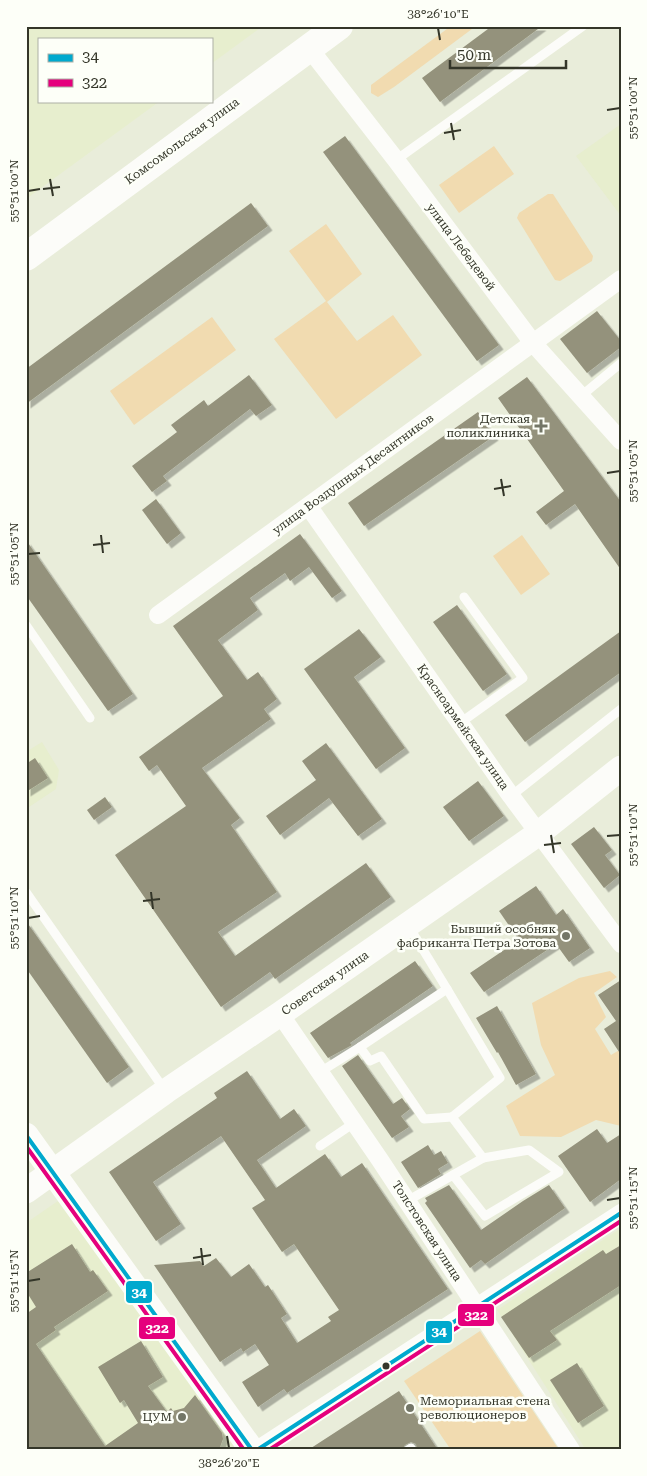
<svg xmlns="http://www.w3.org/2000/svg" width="647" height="1476" viewBox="0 0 647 1476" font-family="'Roboto Serif',serif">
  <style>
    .built { fill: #e7eece }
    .green { fill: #f1dbb0 }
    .building { fill: #94927c; filter: url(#shadow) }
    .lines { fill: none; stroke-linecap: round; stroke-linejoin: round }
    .lane { stroke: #fcfcf9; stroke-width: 9 }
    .street { stroke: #fcfcf9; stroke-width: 18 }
    .secondary { stroke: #fcfcf9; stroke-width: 25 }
    .primary { stroke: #fcfcf9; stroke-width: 28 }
    .bus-1-casing { stroke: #fdfff8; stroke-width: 8 }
    .bus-2-casing { stroke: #fdfff8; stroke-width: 8 }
    .bus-1 { stroke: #00a9ce; stroke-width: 4 }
    .bus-2 { stroke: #e5007d; stroke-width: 4 }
    .ticks { fill: none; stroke: #343629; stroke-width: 2 }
    .poi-dot { fill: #737667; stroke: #fdfff8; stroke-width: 2 }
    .bus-dot { fill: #343629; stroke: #fdfff8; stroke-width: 2 }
    .labels { text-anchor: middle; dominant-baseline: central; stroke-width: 5; stroke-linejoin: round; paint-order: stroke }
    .street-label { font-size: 12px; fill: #343629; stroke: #fdfff8 }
    .poi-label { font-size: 12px; fill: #343629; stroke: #fdfff8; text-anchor: end }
    .line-badge { stroke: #fdfff8; stroke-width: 2 }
    .badge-label { font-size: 14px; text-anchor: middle; font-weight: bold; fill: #fff }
    .neatline { fill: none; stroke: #343629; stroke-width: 2 }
    .ticks-label { font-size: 12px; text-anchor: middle; fill: #343629 }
  </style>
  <defs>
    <filter id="shadow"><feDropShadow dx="4.5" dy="4.5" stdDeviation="0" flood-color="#0004"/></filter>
  </defs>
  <rect width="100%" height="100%" fill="#e9edda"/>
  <g class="built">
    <polygon points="26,26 263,26 211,64 211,39 39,39 39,101 160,101 26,199"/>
    <polygon points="621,124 621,216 576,156"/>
    <polygon points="42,742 59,770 56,789 26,809 26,752"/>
    <polygon points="58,1201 236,1445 228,1450 26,1450 26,1223"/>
    <polygon points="621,1228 621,1450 586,1450 497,1310"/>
  </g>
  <g class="green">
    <polygon points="451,26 476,26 394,87 378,97 371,93 371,85"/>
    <polygon points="494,146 514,174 459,213 439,185"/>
    <polygon points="548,194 553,194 593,256 592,261 560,281 555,280 517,218 519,213"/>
    <polygon points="326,224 362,274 327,302 357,341 393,315 422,355 336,419 274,339 326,301 289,251"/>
    <polygon points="212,317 236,350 134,425 110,391"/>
    <polygon points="522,535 550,574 521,595 493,556"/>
    <polygon points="610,971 617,977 594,993 606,1017 595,1029 611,1055 621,1049 621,1126 596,1120 561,1137 520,1136 506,1106 555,1075 541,1045 532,1003 579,978"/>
    <polygon points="480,1331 559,1450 451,1450 404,1381"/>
  </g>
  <g class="building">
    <polygon points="492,26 542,26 440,102 422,78"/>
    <polygon points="345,136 499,345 477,361 323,152"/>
    <polygon points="251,203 268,226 26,404 26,369"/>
    <polygon points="597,311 621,341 621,347 587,373 560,339"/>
    <polygon points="249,375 272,405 256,416 250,409 163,476 167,481 152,492 132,466 177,432 171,425 204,400 208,406"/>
    <polygon points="527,377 621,502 621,570 575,504 546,525 536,512 564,491 498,398"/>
    <polygon points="478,412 494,436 364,526 348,503"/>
    <polygon points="156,499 181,533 167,544 142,510"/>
    <polygon points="300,534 342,591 332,598 309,567 290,581 285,573 250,598 258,610 218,640 247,680 258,672 277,699 264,709 271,719 202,768 240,818 231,825 277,892 218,932 235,956 366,863 391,897 275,979 270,972 221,1007 115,855 186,806 157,765 149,771 139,757 223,696 173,626"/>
    <polygon points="26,540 133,694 108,711 26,595"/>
    <polygon points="457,605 507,674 483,691 433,622"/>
    <polygon points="359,629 381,657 354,677 405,748 376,769 304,669"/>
    <polygon points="621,631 621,672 525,742 505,715"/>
    <polygon points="326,743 382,819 358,836 329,798 280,835 266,816 316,780 302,761"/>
    <polygon points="35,758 48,778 26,792 26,764"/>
    <polygon points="478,781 504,816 469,841 443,807"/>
    <polygon points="105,797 112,807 94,820 87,810"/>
    <polygon points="594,827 612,850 605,855 620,875 604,888 571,844"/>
    <polygon points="536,886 556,915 563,909 590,948 569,962 556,944 484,992 470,973 519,940 499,911"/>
    <polygon points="26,921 129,1067 107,1083 26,968"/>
    <polygon points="415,961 433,986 350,1043 352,1045 328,1058 310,1033"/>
    <polygon points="621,980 621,1055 604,1029 616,1021 598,995"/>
    <polygon points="497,1006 536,1074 516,1085 498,1052 497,1053 476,1018"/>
    <polygon points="358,1055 393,1104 402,1098 410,1109 401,1116 409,1127 392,1138 342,1066"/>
    <polygon points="247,1071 280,1119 294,1109 306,1126 257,1160 276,1188 325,1154 341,1177 362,1163 448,1289 287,1393 284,1389 258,1407 242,1382 269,1365 255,1344 243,1352 241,1348 220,1362 154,1265 200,1261 204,1266 216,1258 231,1277 249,1264 265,1287 268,1285 287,1314 281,1318 297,1343 331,1321 328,1317 339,1310 294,1244 282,1252 252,1208 265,1200 221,1136 153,1182 181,1224 156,1241 109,1172 217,1098 214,1093"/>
    <polygon points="597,1129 607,1143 621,1134 621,1179 590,1202 558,1156"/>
    <polygon points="428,1145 434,1155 441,1151 448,1163 438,1169 441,1174 418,1188 401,1162"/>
    <polygon points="449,1185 481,1230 523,1201 549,1185 565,1208 485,1264 481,1260 470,1268 425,1203 427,1201 425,1198"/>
    <polygon points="72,1244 90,1272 93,1270 108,1291 54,1327 56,1330 36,1344 105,1446 138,1423 124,1400 120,1403 98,1367 141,1341 163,1377 148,1386 167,1412 171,1408 173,1411 184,1408 195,1395 222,1433 223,1439 219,1450 26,1450 26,1314 36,1307 26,1291 26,1273"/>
    <polygon points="621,1245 621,1285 550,1331 557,1340 529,1358 501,1317 603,1250 606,1254"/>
    <polygon points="577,1363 604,1406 578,1423 550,1380"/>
    <polygon points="399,1391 438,1450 417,1450 416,1444 411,1442 405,1445 402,1450 308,1450"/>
  </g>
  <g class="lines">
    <g class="lane">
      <polyline points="396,160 583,26"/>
      <polyline points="581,396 621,363"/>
      <polyline points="26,625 90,718"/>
      <polyline points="460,723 523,678 464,597"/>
      <polyline points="511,796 621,709"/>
      <polyline points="26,892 164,1089"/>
      <polyline points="447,989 500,1078 452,1117"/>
      <polyline points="360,1047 447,989 408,925"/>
      <polyline points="320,1072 360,1047 370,1061 381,1056 424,1119 452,1117 483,1158 407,1201"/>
      <polyline points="320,1146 354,1123"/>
      <polyline points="453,1175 485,1216 559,1172 529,1150 483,1158"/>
      <polyline points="408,1450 411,1448"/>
    </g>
    <g class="street">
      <polyline points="309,48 396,160 533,343 621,441"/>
      <polyline points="309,507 511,796 621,944"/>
      <polyline points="158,615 621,279"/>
      <polyline points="280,1014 380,1160 571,1450"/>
      <polyline points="257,1450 621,1213"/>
    </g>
    <g class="secondary">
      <polyline points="26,1135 252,1450"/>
      <polyline points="26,1191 166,1091 280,1014 539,833 621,768"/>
    </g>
    <polyline class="primary" points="26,257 339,26"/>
    <g class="bus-1-casing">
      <g id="bus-1">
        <polyline points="26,1135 252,1450"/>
        <polyline points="257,1450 621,1213"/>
      </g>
    </g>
    <g class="bus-2-casing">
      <g id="bus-2">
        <polyline points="26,1146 244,1450"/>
        <polyline points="269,1450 621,1221"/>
      </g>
    </g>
    <use href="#bus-1" class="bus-1"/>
    <use href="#bus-2" class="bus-2"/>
  </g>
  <path class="ticks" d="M438,28L440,40M607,110L620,108M451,123L454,140M444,133L461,130M50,179L53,196M43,189L60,187M28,191L40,189M607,473L620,471M501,479L504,496M494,489L511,486M101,535L103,553M93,545L110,543M28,554L40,553M551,835L554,853M607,836L620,835M544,845L561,843M151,892L153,909M143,901L160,899M28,918L40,916M607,1200L620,1198M201,1248L203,1265M193,1258L211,1255M28,1281L40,1279M227,1436L229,1448"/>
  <g class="poi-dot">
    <path d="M538.5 418.5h5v5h5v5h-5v5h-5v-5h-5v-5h5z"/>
    <circle cx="566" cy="936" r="5"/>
    <circle cx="410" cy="1408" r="5"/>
    <circle cx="182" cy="1417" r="5"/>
  </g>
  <circle class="bus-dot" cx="386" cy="1366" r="4.5"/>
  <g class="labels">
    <g class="street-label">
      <text transform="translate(182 141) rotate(-36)">Комсомольская улица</text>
      <text transform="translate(461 247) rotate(53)">улица Лебедевой</text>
      <text transform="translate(353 474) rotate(-36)">улица Воздушных Десантников</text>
      <text transform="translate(463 727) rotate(55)">Красноармейская улица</text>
      <text transform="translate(325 983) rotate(-35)">Советская улица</text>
      <text transform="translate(427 1231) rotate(57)">Толстовская улица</text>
    </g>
    <g class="poi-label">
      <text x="530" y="419">Детская<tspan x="530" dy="14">поликлиника</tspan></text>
      <text x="556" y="929">Бывший особняк<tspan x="556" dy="14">фабриканта Петра Зотова</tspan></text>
      <text x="420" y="1401" text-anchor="start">Мемориальная стена<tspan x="420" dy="14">революционеров</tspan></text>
      <text x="172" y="1417">ЦУМ</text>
    </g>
  </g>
  <g class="line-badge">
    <rect x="125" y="1280" width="28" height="24" rx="5" fill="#00a9ce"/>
    <rect x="457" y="1303" width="38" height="24" rx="5" fill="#e5007d"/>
    <rect x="138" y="1316" width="38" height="24" rx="5" fill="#e5007d"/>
    <rect x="425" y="1320" width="28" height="24" rx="5" fill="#00a9ce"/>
  </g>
  <g class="badge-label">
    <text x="139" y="1297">34</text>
    <text x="476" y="1320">322</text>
    <text x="157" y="1333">322</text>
    <text x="439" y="1336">34</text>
  </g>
  <rect width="647" height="1476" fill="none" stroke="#fdfff8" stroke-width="55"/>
  <rect x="38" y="38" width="175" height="65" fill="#fdfff8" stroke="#adafa5"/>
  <rect x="48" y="54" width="25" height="8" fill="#00a9ce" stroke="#adafa5"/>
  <text x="82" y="62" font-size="15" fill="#343629">34</text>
  <rect x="48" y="79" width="25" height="8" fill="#e5007d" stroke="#adafa5"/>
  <text x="82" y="88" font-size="15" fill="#343629">322</text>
  <path d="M450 60v8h116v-8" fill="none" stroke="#343629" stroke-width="2.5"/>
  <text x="457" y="60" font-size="15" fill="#343629" stroke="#fdfff8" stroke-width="4" paint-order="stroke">50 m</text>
  <rect x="28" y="28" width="592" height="1420" class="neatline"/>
  <g class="ticks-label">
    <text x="438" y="18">38°26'10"E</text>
    <text transform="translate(633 108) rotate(-90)" y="4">55°51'00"N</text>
    <text transform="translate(14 191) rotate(-90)" y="4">55°51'00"N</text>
    <text transform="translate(633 471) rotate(-90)" y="4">55°51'05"N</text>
    <text transform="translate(14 554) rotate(-90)" y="4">55°51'05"N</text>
    <text transform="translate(633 835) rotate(-90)" y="4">55°51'10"N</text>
    <text transform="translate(14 918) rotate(-90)" y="4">55°51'10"N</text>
    <text transform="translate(633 1198) rotate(-90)" y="4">55°51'15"N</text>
    <text transform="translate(14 1281) rotate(-90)" y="4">55°51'15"N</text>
    <text x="229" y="1467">38°26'20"E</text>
  </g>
</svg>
